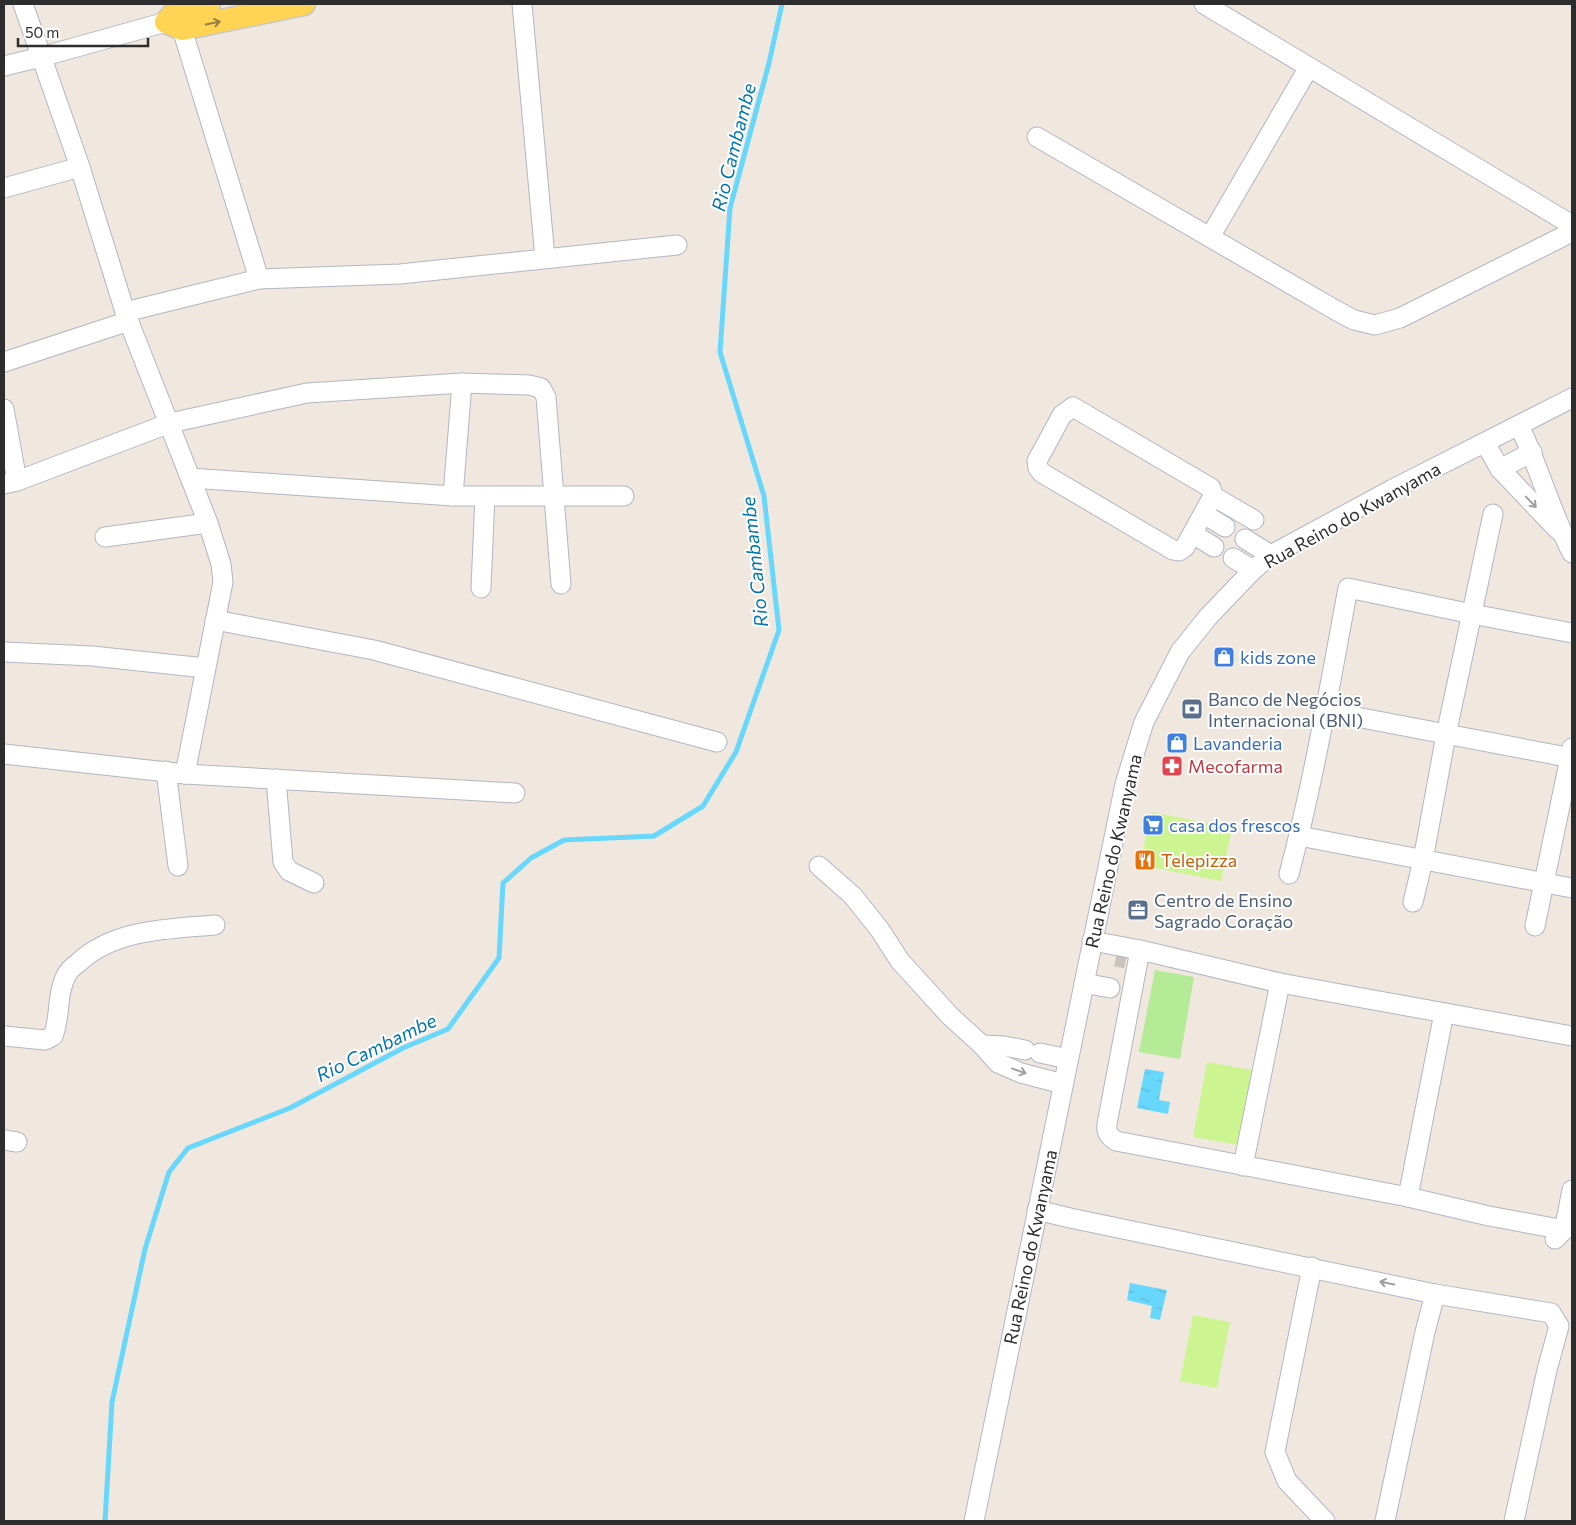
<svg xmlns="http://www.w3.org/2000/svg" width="1576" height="1525" viewBox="0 0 1576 1525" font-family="Commissioner,sans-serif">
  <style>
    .grass { fill: #b5eb96 }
    .pitch { fill: #ccf491 }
    .water { fill: url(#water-ripples) }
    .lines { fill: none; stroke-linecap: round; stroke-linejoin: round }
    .stream { stroke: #68d7fc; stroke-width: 5 }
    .minor-tunnel { stroke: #c9c3bb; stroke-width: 19; stroke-dasharray: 19 9; stroke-linecap: butt }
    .minor-casing { stroke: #b2b5c2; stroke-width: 21 }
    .major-casing { stroke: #c8c8c8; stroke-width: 25 }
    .minor { stroke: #fff; stroke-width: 19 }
    .major { stroke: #ffd354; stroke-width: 22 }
    .oneway { stroke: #968040 }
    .oneway2 { stroke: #a0a0a0 }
    .labels { text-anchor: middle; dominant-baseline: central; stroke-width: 4; stroke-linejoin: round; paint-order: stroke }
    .street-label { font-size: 18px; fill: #2d2d2d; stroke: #fff }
    .shop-label { font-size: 18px; fill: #366cbe; stroke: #fff; text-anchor: start }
    .service-label { font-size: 18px; fill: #4e5e75; stroke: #fff; text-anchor: start }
    .health-label { font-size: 18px; fill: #be3a42; stroke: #fff; text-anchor: start }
    .food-label { font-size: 18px; fill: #c56008; stroke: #fff; text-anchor: start }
    .water-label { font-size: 19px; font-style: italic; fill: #0076ae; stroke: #fff }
  </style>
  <defs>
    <pattern id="water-ripples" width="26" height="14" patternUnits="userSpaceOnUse" patternTransform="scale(1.25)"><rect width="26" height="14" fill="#68d7fc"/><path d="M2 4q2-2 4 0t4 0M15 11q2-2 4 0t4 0" fill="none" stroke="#5ab9d8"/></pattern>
  </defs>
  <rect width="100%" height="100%" fill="#f0e8de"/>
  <polygon class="grass" points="1155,970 1194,977 1180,1059 1139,1052"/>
  <g class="pitch">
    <polygon points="1151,812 1232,828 1221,881 1140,865"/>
    <polygon points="1207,1062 1252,1070 1238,1145 1193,1137"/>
    <polygon points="1193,1315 1230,1322 1217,1388 1180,1381"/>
  </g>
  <g class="water">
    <polygon points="1145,1069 1164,1072 1159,1100 1170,1102 1168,1114 1137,1108"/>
    <polygon points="1130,1283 1167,1290 1160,1320 1150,1318 1152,1306 1127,1300"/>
  </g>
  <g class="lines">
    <polyline class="stream" points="105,1521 112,1402 145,1249 169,1172 188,1148 290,1108 403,1048 448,1029 499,958 503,883 531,858 564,840 654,836 703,806 736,752 779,630 764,496 720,352 730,208 769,63 782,4"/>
    <polyline class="minor-tunnel" points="1116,957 1126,959"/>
    <g class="minor-casing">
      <g id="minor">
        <polyline points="23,4 80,167 125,312 208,523 221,564 223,582 185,774"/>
        <polyline points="522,4 545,258"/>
        <polyline points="1204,4 1572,225"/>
        <polyline points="182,29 259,279"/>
        <polyline points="4,66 41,57 166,22"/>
        <polyline points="1037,137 1337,311 1354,320 1375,325 1400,318 1572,232"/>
        <polyline points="4,188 80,167"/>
        <polyline points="1210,237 1309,67"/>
        <polyline points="125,312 259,279 400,274 677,245"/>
        <polyline points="4,362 129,321"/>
        <polygon points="1073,407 1211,488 1213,496 1185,547 1179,551 1173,550 1042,473 1038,468 1037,461 1062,415"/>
        <polyline points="4,409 17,481"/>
        <path d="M1519,425C1539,467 1551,512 1572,553"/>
        <polyline points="1485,443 1500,469 1558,530"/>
        <polyline points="1500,469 1532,452"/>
        <polyline points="190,478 453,496 624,496"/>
        <polyline points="4,484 17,481 170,423 307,393 462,383 529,385 541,388 546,397 561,584"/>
        <polyline points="453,496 462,383"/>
        <polyline points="1213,496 1254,520"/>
        <polyline points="1204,514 1225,527"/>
        <polyline points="1193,534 1214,547"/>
        <polyline points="105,537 208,523"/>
        <polyline points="1245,539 1271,555"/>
        <polyline points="1233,558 1253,570"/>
        <polyline points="481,588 485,496"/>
        <polyline points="215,620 374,650 717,742"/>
        <polyline points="4,652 92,656 205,668"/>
        <polyline points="1325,711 1572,758"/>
        <polyline points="4,754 185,774 515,793"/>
        <polyline points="166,771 178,866"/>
        <polyline points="276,779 283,862 289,871 314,883"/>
        <polyline points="1299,836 1572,888"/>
        <polyline points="819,866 853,896 880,930 900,961 950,1016 982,1045 998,1063 1021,1073 1063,1084"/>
        <path d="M1289,874C1314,780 1330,684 1348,588L1472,614L1572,633"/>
        <polyline points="1413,902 1423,860 1446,735 1493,514"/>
        <polyline points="1535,926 1572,748"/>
        <polyline points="1092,941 1140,950 1280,983 1572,1036"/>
        <path d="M1140,950L1107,1124C1106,1133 1109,1136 1116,1141L1408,1197L1489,1216L1564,1230"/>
        <polyline points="1084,983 1110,988"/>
        <path d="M4,1036L45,1040L53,1036C61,1017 56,993 67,974C69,970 74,966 78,963C114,929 169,929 215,925"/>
        <polyline points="982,1045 1004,1046 1025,1050"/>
        <polyline points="1040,1053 1068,1059"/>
        <polyline points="4,1140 17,1142"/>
        <polyline points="1243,1166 1280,983"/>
        <polyline points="1408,1197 1444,1013"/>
        <polyline points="1037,1210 1070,1218 1435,1294 1551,1313 1559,1326 1547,1370 1514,1521"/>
        <polyline points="1555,1239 1564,1230 1572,1190"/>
        <polyline points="1312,1267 1275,1452 1287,1481 1325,1521"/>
        <polyline points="974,1521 1125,784 1144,722 1180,652 1208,617 1253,570 1271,555 1391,490 1572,398"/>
        <polyline points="1385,1521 1425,1332 1435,1294"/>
      </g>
    </g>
    <g class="major-casing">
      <polyline id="major" points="209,4 175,12 166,22 182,29 304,4"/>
    </g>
    <use href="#minor" class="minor"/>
    <use href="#major" class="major"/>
  </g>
  <defs><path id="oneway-shaft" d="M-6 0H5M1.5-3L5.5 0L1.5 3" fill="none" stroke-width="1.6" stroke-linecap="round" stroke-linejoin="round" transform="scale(1.25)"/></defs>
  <use class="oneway" href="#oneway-shaft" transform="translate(213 23) rotate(-12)"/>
  <g class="oneway2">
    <use href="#oneway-shaft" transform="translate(1531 502) rotate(46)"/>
    <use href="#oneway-shaft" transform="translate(1019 1071) rotate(20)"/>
    <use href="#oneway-shaft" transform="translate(1387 1283) rotate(-168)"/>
  </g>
  <defs>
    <g id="shop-square" transform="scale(1.125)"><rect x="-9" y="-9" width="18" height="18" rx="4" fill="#3f7fe0" stroke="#fff"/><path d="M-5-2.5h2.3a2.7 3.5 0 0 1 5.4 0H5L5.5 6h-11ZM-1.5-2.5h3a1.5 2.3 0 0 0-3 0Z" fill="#fff"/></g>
    <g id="bank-square" transform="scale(1.125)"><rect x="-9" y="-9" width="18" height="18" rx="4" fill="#5c6f8a" stroke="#fff"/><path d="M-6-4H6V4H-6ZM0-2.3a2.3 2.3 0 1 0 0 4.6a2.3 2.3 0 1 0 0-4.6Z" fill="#fff"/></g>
    <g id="pharmacy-square" transform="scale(1.125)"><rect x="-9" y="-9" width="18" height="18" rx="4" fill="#e0444e" stroke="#fff"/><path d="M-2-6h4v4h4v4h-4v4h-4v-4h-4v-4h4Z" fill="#fff"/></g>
    <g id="supermarket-square" transform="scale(1.125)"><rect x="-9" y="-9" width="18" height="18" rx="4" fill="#3f7fe0" stroke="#fff"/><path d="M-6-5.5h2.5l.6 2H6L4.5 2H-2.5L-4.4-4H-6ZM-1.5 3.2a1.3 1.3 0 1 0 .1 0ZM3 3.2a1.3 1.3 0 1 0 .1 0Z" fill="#fff"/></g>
    <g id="restaurant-square" transform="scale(1.125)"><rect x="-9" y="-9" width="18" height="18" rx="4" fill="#e8710a" stroke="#fff"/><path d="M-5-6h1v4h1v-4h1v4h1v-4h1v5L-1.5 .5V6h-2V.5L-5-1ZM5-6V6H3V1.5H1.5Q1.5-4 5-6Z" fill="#fff"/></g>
    <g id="office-square" transform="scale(1.125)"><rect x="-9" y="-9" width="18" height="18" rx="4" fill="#5c6f8a" stroke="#fff"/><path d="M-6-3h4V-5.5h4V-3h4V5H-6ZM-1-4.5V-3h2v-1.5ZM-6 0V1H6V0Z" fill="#fff"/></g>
  </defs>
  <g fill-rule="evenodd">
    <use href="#shop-square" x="1224" y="657"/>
    <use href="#bank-square" x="1192" y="709"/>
    <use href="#shop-square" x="1177" y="743"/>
    <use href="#pharmacy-square" x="1172" y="766"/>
    <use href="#supermarket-square" x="1153" y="825"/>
    <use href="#restaurant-square" x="1145" y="860"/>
    <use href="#office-square" x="1138" y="910"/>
  </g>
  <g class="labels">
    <g class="street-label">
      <text transform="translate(1352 515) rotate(-29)">Rua Reino do Kwanyama</text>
      <text transform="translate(1113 851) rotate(-77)">Rua Reino do Kwanyama</text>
      <text transform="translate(1030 1247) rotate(-78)">Rua Reino do Kwanyama</text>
    </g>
    <g class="shop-label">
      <text x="1240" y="657">kids zone</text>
      <text x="1193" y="743">Lavanderia</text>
      <text x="1169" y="825">casa dos frescos</text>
    </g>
    <g class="service-label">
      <text x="1208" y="699">Banco de Negócios<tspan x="1208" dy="21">Internacional (BNI)</tspan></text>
      <text x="1154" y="900">Centro de Ensino<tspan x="1154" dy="21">Sagrado Coração</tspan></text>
    </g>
    <g class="health-label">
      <text x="1188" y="766">Mecofarma</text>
    </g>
    <g class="food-label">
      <text x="1161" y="860">Telepizza</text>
    </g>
    <g class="water-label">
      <text transform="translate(733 147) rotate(-76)">Rio Cambambe</text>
      <text transform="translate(754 562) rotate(-96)">Rio Cambambe</text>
      <text transform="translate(376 1047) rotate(-26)">Rio Cambambe</text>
    </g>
  </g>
  <rect width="1576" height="1525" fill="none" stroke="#2d2d2d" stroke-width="10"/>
  <path d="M18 38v8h130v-8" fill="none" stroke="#2d2d2d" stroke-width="2.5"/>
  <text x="25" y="38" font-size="15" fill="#2d2d2d" stroke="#ffffff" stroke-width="4" paint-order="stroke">50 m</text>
</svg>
